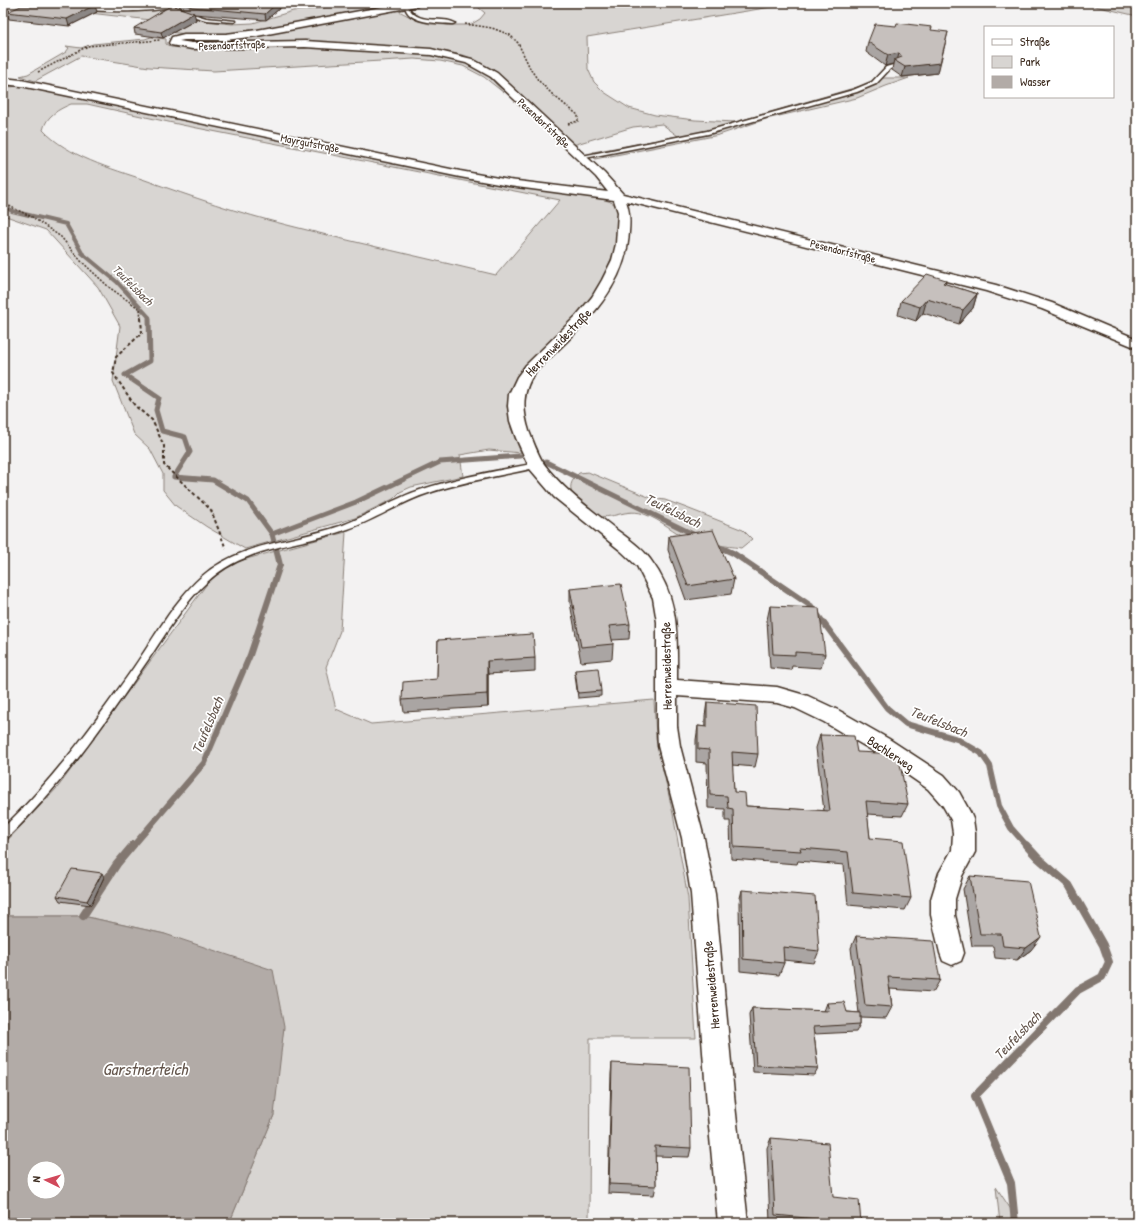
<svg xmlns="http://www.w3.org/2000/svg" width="1140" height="1226" viewBox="0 0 1140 1226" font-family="'Patrick Hand',sans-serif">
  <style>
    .green { fill: #d8d5d2; stroke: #8a8078; fill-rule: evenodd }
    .water { fill: #b2aba7; stroke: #827770; fill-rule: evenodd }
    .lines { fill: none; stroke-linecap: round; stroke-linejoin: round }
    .stream-far3 { stroke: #827770; stroke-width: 4 }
    .stream-far2 { stroke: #827770; stroke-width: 5 }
    .stream-far1 { stroke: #827770; stroke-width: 6 }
    .stream { stroke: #827770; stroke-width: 8 }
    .service-casing { stroke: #3b2a1e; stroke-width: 3 }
    .minor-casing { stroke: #3b2a1e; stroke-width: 3 }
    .path-far1 { stroke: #3b2a1e; stroke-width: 1.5; stroke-dasharray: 2 1.5; stroke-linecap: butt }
    .path { stroke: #3b2a1e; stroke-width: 2; stroke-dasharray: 3.5 2.5; stroke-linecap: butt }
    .service { fill: #fff; fill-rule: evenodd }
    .minor { fill: #fff; fill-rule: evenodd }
    .wall { fill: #aaa5a3; stroke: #3b2a1e }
    .shaded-wall { fill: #8b8684; stroke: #3b2a1e }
    .building { fill: #c6c0bd; stroke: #3b2a1e }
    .labels { text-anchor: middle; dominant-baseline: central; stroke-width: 3.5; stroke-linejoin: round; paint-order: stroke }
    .far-street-label { font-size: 11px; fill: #3b2a1e; stroke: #fff }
    .far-water-label { font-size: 12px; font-style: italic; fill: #65574e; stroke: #fff }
    .street-label { font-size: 13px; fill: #3b2a1e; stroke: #fff }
    .water-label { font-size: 14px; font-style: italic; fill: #65574e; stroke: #fff }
    .near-water-label { font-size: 17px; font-style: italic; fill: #65574e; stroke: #fff }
  </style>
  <rect width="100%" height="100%" fill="#f3f2f2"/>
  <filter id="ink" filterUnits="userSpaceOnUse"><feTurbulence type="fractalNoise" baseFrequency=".025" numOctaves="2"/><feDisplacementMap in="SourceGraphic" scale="8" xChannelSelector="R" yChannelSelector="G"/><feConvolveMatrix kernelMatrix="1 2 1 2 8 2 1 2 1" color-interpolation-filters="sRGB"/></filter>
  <g filter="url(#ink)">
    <g class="green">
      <path d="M3,3H167L162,7L171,8L204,21L232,24L253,23L293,11L370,3H406C374,9 342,15 310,22C260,31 212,39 161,31L159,21Z"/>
      <polygon points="473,3 796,3 587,37 588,69 594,82 604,92 629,108 655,115 695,120 735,122 868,84 880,74 883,78 909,78 886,86 857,98 766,119 719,135 595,159 593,152 678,136 662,124 633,127 573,145 494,70 466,56 448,52 328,44 193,45 180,42 183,39 216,39 397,10 418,21 430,24 448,25 470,25 480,19 485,13"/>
      <polygon points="1082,3 1137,3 1137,16"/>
      <polygon points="151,37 166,39 166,44 171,47 182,48 281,46 426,54 458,60 468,64 487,74 504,93 484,77 463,66 440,61 414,59 214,71 149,67 81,56 35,81 20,76 28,74 66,52 69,48 66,46 81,48 93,44 145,39"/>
      <path d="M21,86L338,152L586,196C595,198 609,199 615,205C620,211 618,219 618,226C616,287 550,346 511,390L507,406L511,428L521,453L489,450L460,455L463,476L411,487L400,492L393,499L355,518L245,549L207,527L176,506L163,490V474L150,449L134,434L113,381L120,326L98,287L46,230L3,215V90L8,87ZM71,104H87L182,125L560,200L496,275C426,258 356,243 287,225C239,213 192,197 145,180C112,169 67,156 43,130C46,116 59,109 71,104Z"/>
      <path d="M588,472L651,498L665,500L684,507L743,530L752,539L741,548C730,546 698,544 689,540C674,532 661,520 644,514C621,506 606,528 583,508C579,505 574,502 573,497C569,486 570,482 579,473Z"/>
      <polygon points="346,532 340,631 326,667 336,709 371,724 654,700 656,738 673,814 688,898 696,1038 590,1038 589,1223 228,1223 231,1219 274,1115 165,934 83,916 8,916 3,919 3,845 58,787 209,581 225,568 239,561"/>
      <polygon points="996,1187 1020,1223 1000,1223"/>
    </g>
    <path class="water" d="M8,916H83L165,934L273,970L284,1027L274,1115L231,1219L228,1223H3V919ZM34,1168H58V1192H34Z"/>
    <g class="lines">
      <polyline class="stream-far3" points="3,205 12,211 66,224 82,253 117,282 149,317 149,319"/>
      <g class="stream-far2">
        <polyline points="149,318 150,361 125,375 159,398 156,410 162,431 185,437 190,452 174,477 213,480 248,501 272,534 276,550"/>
        <polyline points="546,462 697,536"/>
        <polyline points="272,534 356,502 440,462 520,456"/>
        <polyline points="714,544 726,550"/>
      </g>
      <g class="stream-far1">
        <polyline points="724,549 733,553 811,606 887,708 906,724 957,739 981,753 990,766 999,806 1011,828 1027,846"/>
        <polyline points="133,846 204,763 250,655 280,565 276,549"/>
      </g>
      <g class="stream">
        <polyline points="83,916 117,864 133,845"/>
        <polyline points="1015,1223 1011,1183 975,1096 1078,990 1102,977 1109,962 1103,945 1069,885 1038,858 1026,845"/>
      </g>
      <g class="service-casing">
        <g id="service">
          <path d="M405,5H407C418,27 439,15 455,23L453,24C439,23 406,24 405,5Z"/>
          <polygon points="183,11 206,18 236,21 234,22 206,20 182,13"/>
          <polygon points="896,64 898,66 890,69 876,84 857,92 708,134 580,159 577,157 707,131 853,90 872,82 886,67"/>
          <path d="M536,463H539L540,465L539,467C501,476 463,481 426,494C399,503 375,520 348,529C300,546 244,546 206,583C179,608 161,643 139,673C99,732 58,789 7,838L3,840V828C53,780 94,724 134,667C155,637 173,602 201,577C241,542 295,542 343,525C369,515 393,499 420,490C458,477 497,471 536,463Z"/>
        </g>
      </g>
      <g class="minor-casing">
        <g id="minor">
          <path d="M3,3L19,5L17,3L138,5L178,3C163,18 58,8 34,7L37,9L33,12L3,9Z"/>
          <path d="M403,3H421L417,6L257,36L226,40H184L179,41L192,43L305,41L431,49L472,59L497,73L604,173L623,194L996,285L1052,303L1137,339V348L1042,309L986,291L626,201C630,212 630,221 629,232C626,292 576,332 536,371C522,390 522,409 529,431C533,441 538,455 544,464C564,491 592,510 618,531C629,539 642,548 650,559C680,599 677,633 677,680L777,687L808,696L838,710L889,739L944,775L959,792L970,812L973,819L975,833V852L962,876L955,899V915L964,953L961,961L952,965L943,961L940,953L931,915V899L939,873L952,850L953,833L951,820L943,806L928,789L873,751L824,722L795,708L777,703L677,696V726L680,746L704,838L715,894L735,1105L748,1223H718L707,1105L691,894L682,838L658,746L657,726V622L653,598L637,566L621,551L554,497L530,469L516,438L510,421L508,406L509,394L517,377L526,365L576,316L592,297L602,280L612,260L616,244L618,212L614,200L509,186L460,177L21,86L3,84V78L21,80L460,171L509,180L608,192L596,177L491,77L466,63L431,55L305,47L192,49L171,45L169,43L172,37L184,34H226L257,30Z"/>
        </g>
      </g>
      <g class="path-far1">
        <polyline points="465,24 492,28 510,35 518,43 531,70 538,80 554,96 578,115 578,121 568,124"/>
        <polyline points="38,72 88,46 160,40"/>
        <polyline points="3,203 32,217 61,237 81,261 110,288 140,309 141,319"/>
      </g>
      <polyline class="path" points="141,318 142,333 116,357 113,373 135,406 152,420 164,446 164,465 211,510 226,549"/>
      <use href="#service" class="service"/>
      <use href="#minor" class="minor"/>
    </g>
    <g class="wall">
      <polygon points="178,3 286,3 266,20 194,14 196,20 163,38 135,34 134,28 185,10 180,7"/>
      <polygon points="32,6 97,12 69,26 9,19 7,12"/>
      <polygon points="931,30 938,73 902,77 892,70 893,64 885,66 866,52 868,42"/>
      <polygon points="946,280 945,284 977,294 973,308 959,324 923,313 916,321 898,315 901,301"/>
      <polygon points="669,536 734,579 731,594 686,600 668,550"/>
      <polygon points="570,589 630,624 629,639 612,640 613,644 612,659 581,662 570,603"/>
      <polygon points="770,606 825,654 821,668 792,666 791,670 770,668 767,620"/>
      <polygon points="438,640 535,658 535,671 488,674 488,707 404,712 402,700 437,679"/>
      <polygon points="575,670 601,691 601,696 578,698 575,675"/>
      <polygon points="707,702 758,754 755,767 732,765 734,792 746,806 824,811 816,748 820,735 857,752 908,804 902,816 867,814 870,838 911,898 905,910 848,905 844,865 798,861 797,864 731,859 730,821 725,821 725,809 708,808 707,763 696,762 696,740 698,726 705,727 705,716"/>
      <polygon points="970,876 1031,950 1017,960 995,958 993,946 972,946 963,889"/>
      <polygon points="104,877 91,905 60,901 57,896"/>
      <polygon points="742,890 819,951 814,963 783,960 784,963 779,975 740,971 739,902"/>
      <polygon points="856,936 940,980 933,992 890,989 892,1007 886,1018 860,1017 860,1024 856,1032 814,1034 818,1068 814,1075 753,1072 749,1015 752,1008 824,1011 827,1003 847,1012 859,1013 851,948"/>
      <polygon points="612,1063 691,1148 689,1157 655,1156 656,1186 654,1195 608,1193 611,1074"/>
      <polygon points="771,1138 833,1197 861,1223 770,1223 767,1148"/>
    </g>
    <g class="shaded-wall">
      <polygon points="277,3 286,3 266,20 265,14"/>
      <polygon points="95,5 97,12 69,26 67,19"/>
      <polygon points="194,13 196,20 163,38 161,32"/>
      <polygon points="948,32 938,73 902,77 905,67"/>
      <polygon points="899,53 897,62 894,60 893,64 885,66 888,55"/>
      <polygon points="977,294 973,308 959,324 963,310"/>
      <polygon points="927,299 923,313 916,321 920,307"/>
      <polygon points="487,661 488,674 488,707 487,694"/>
      <polygon points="102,873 104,877 91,905 87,901"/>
      <polygon points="1041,937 1031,950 1017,960 1026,948"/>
    </g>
    <g class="building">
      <polygon points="35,3 54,3 95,5 67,19 7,12 21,6 32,6"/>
      <polygon points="182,3 277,3 265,14 192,7"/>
      <polygon points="172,5 194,13 161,32 134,28"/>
      <polygon points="897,23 932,27 931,30 948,32 940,63 905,67 894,60 902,57 899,53 888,55 868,42 875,24 896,26"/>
      <polygon points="927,274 946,280 943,283 977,294 963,310 927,299 920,307 901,301"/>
      <polygon points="713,530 734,579 688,586 669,536"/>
      <polygon points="621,584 630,624 609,626 613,644 581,647 570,589"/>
      <polygon points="770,606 819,608 825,654 795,652 795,655 773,654"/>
      <polygon points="533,634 535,658 487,661 487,694 402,700 403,682 437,679 438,640"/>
      <polygon points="598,668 601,691 578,693 575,670"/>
      <polygon points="707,702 756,706 758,754 732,752 734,792 745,793 746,806 830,811 820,735 854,736 857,752 898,754 908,804 866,801 870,838 903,841 911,898 853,893 848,852 800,848 801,851 734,847 733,809 728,808 727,796 710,795 709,750 698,749 698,726 707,727"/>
      <polygon points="72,869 102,873 87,901 57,896"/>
      <polygon points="970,876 1028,881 1041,937 1026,948 1003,946 1001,934 980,934"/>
      <polygon points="742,890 815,896 819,951 783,947 784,963 743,959"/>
      <polygon points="856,936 933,941 940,980 888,977 892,1007 865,1005"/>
      <polygon points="844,1002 847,1012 860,1013 860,1024 813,1027 818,1068 756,1065 752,1008 829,1011 827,1003"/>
      <polygon points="612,1063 689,1067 691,1148 655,1146 656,1186 609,1184"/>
      <polygon points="771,1138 828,1143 833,1197 859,1200 861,1223 827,1223 827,1220 775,1215"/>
      <polygon points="614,1222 629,1223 614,1223"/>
    </g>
  </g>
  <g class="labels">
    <g class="far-street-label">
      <text transform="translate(232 45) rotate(-2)">Pesendorfstraße</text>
      <text transform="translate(544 123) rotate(43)">Pesendorfstraße</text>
      <text transform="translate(310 143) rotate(11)">Mayrgutstraße</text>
      <text transform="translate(843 251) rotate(14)">Pesendorfstraße</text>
    </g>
    <g class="far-water-label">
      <text transform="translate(133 285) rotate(45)">Teufelsbach</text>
    </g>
    <g class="street-label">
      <text transform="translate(558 342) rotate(-46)">Herrenweidestraße</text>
      <text transform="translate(666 666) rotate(-91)">Herrenweidestraße</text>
      <text transform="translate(891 753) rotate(33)">Bachlerweg</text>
      <text transform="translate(711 985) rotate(-95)">Herrenweidestraße</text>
    </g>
    <g class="water-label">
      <text transform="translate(673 510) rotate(26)">Teufelsbach</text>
      <text transform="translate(939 721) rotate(22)">Teufelsbach</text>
      <text transform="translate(207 725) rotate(-67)">Teufelsbach</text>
      <text transform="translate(1017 1035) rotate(-46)">Teufelsbach</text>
    </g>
    <g class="near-water-label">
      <text x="145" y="1068">Garstnerteich</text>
    </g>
  </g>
  <rect width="1140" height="1226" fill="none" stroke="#fff" stroke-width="16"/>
  <rect x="8" y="8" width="1124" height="1210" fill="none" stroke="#3b2a1e" stroke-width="1.5" filter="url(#ink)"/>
  <rect x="984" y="26" width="130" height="72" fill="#ffffff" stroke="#b1aaa5"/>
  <rect x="992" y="39" width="20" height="6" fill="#ffffff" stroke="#b1aaa5"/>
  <text x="1020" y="46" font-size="12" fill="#3b2a1e">Straße</text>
  <rect x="992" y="56" width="20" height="12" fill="#d8d5d2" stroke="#b1aaa5"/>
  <text x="1020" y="66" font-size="12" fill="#3b2a1e">Park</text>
  <rect x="992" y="76" width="20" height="12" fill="#b2aba7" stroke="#b1aaa5"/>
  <text x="1020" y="86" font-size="12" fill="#3b2a1e">Wasser</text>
  <g transform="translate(46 1180) rotate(275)"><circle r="19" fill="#ffffff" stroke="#b1aaa5"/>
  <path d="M0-3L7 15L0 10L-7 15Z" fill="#d1495b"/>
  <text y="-6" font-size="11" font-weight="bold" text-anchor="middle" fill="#3b2a1e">N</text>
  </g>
</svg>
